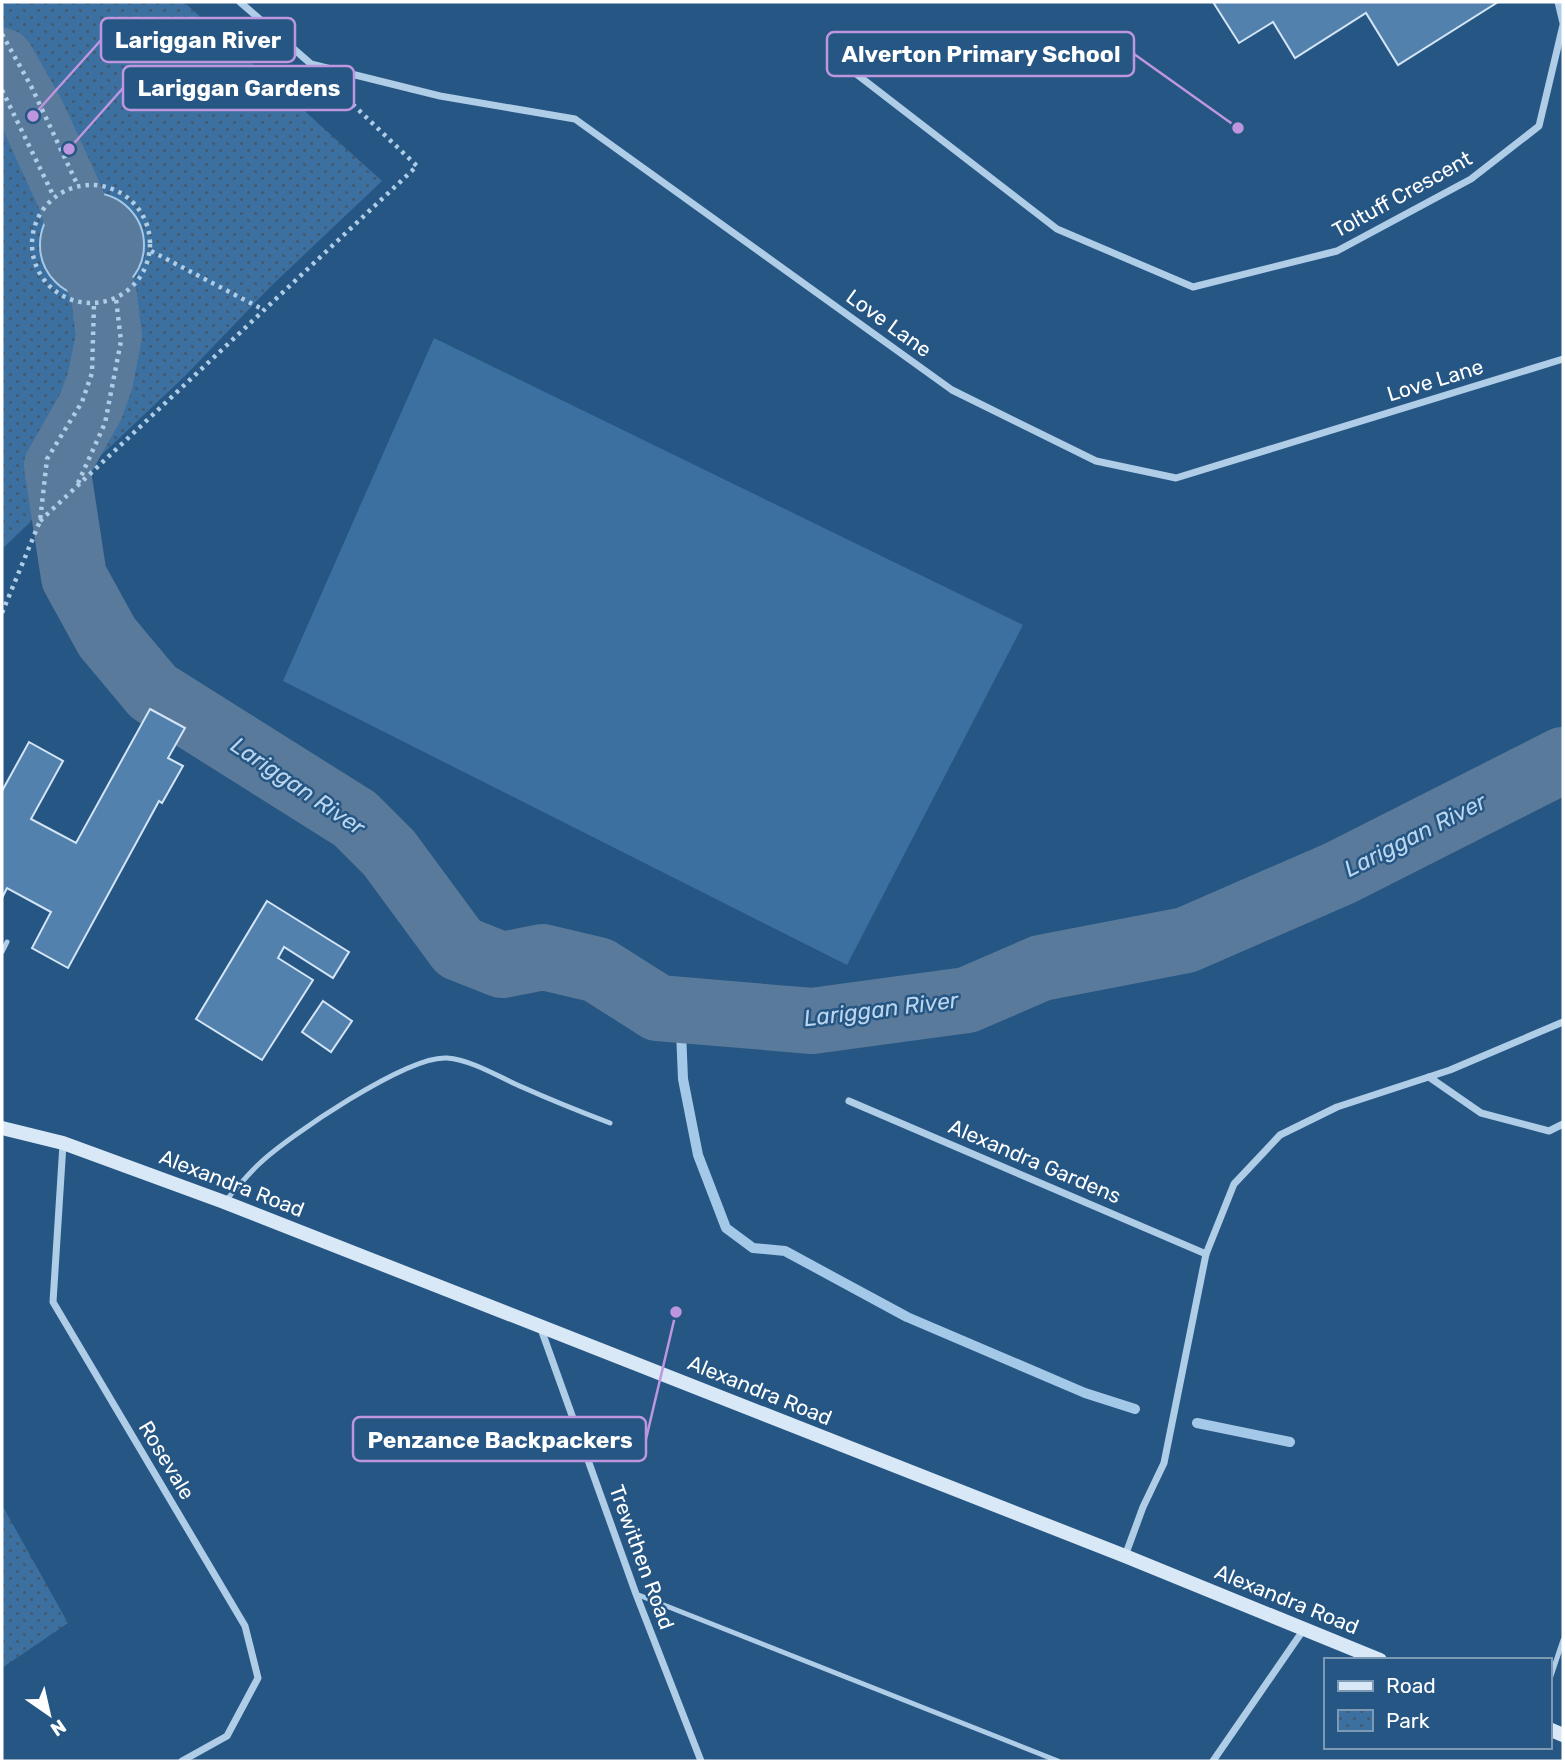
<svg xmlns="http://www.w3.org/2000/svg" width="1565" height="1763" viewBox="0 0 1565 1763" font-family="Rubik,sans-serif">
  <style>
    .park { fill: url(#park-dots) }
    .pitch { fill: #3b70a0 }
    .water { fill: #597a9a; stroke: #a4c8e8; stroke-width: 2 }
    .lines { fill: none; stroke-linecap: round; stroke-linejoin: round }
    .stream { stroke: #a4c8e8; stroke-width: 10 }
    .river { stroke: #597a9a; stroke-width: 66 }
    .building { fill: #5381ad; stroke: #d3e5f6; stroke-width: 2 }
    .path { stroke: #afcde7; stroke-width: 4.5; stroke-dasharray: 3.5 5; stroke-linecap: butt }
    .lane { stroke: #afcde7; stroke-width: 5 }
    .street { stroke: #afcde7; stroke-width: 7 }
    .secondary { stroke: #d9e8f6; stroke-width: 14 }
    .labels { text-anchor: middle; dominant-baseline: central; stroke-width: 5; stroke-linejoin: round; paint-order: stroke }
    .street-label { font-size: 21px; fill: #fff; stroke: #265683 }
    .water-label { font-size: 23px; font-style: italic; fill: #bbd6ef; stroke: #265683 }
    .leader { fill: none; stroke: #bd96df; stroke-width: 2.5 }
    .callout-dot { fill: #bd96df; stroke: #265683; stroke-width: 2.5 }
    .callout { fill: #265683; stroke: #bd96df; stroke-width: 2.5 }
    .callout-label { font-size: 23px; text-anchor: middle; font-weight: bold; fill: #fff }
  </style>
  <defs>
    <pattern id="park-dots" width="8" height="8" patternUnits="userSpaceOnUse" patternTransform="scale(1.75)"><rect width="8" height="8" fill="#3b70a0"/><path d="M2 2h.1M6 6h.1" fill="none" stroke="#455a6e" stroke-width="1.8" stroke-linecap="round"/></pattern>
  </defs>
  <rect width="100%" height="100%" fill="#265683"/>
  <g class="park">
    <polygon points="2,2 184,2 382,181 270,287 186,375 2,549"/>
    <polygon points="2,1505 68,1623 2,1668"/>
  </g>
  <polygon class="pitch" points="434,338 1023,625 847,965 283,681"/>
  <circle class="water" cx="92" cy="245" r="52"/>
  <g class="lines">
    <g class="stream">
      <polyline points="658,1008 681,1031 683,1079 698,1155 726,1228 753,1248 785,1251 907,1317 1085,1393 1135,1409"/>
      <polyline points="1197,1423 1290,1442"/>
    </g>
    <polyline class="river" points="2,61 33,116 70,197 104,296 109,336 100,381 91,406 57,466 74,577 107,637 153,692 355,819 389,853 459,948 502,965 543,957 598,970 658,1008 812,1021 967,1000 1041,968 1186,940 1340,873 1563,760"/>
  </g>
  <g class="building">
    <polygon points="1213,2 1498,2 1398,65 1366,13 1295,58 1273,22 1239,43"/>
    <polygon points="150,709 185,728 168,758 183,766 162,803 159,801 68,968 32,948 51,912 7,888 2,898 2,791 29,742 63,761 31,819 76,843"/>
    <polygon points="267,901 349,952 333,978 284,947 278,958 313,980 262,1060 196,1019"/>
    <polygon points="323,1001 352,1021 331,1052 302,1032"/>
  </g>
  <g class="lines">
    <g class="path">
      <polyline points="2,34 31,86 78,186"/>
      <polyline points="2,90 54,197"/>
      <circle cx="91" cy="244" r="59"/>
      <polyline points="151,251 264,310"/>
      <polyline points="78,483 105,423 121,341 116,299"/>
      <polyline points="40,521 417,166 344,96"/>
      <polyline points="2,613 40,521 47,459 82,402 92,373 94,304"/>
    </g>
    <g class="lane">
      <polyline points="2,952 7,942"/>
      <path d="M226,1200C237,1188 247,1175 259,1164C288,1136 408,1055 447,1058C472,1060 499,1077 522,1087C551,1100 581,1112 610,1123"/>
      <polyline points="636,1594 1058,1761"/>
      <polyline points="1549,1682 1563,1640"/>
    </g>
    <g class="street">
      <polyline points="240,2 311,64 440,96 575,119 952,390 1096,461 1176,478 1563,359"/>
      <polyline points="1558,2 1563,23"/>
      <polyline points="855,73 1057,229 1193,287 1337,251 1471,179 1539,126 1563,25"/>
      <polyline points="1429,1077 1481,1113 1549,1131 1563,1124"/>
      <polyline points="849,1101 1206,1254"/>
      <polyline points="63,1144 53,1302 245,1626 258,1678 227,1736 182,1761"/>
      <polyline points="541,1329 636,1594 701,1761"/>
      <polyline points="1125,1556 1143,1507 1164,1463 1206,1254 1234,1184 1280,1135 1337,1107 1450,1070 1563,1022"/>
      <polyline points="1213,1761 1304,1629"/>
    </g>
    <g class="secondary">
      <polyline points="2,1128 63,1143 224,1202 1125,1556 1380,1660"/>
      <polyline points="1549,1729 1563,1735"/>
    </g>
  </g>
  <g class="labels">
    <g class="street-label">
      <text transform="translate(1402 194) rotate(-29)">Toltuff Crescent</text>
      <text transform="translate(889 323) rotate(36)">Love Lane</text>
      <text transform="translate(1435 380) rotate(-17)">Love Lane</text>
      <text transform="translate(1035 1161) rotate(23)">Alexandra Gardens</text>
      <text transform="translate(232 1183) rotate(21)">Alexandra Road</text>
      <text transform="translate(760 1390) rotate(22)">Alexandra Road</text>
      <text transform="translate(167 1460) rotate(59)">Rosevale</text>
      <text transform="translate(642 1557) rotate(70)">Trewithen Road</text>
      <text transform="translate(1287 1599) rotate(22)">Alexandra Road</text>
    </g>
    <g class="water-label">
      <text transform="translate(298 786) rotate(34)">Lariggan River</text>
      <text transform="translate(1415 835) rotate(-27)">Lariggan River</text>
      <text transform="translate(881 1009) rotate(-7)">Lariggan River</text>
    </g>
  </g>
  <path class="leader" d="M33 116L101 40M1238 128L1134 54M69 149L123 88M676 1312L646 1439"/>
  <g class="callout-dot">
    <circle cx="33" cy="116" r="7"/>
    <circle cx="1238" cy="128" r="7"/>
    <circle cx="69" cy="149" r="7"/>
    <circle cx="676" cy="1312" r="7"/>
  </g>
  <g class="callout">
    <rect x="101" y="18" width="194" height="44" rx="7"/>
    <rect x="827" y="32" width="307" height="44" rx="7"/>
    <rect x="123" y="66" width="231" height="44" rx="7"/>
    <rect x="353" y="1417" width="293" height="44" rx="7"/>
  </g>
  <g class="callout-label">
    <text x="198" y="48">Lariggan River</text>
    <text x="981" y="62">Alverton Primary School</text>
    <text x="239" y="96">Lariggan Gardens</text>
    <text x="500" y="1448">Penzance Backpackers</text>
  </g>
  <rect width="1565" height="1763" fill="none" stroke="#ffffff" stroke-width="7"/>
  <rect x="1324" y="1658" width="228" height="91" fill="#265683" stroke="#7d9ab5" stroke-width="2"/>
  <rect x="1338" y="1681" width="35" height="10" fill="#d9e8f6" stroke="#7d9ab5" stroke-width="2"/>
  <text x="1386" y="1693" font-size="21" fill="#ffffff">Road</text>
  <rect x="1338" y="1710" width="35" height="21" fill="url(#park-dots)" stroke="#7d9ab5" stroke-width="2"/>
  <text x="1386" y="1728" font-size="21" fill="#ffffff">Park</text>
  <g transform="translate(49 1714) rotate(146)" stroke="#265683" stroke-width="5" paint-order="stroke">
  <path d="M0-5L12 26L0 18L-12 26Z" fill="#ffffff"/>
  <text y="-10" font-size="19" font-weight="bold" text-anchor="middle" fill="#ffffff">N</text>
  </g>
</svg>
